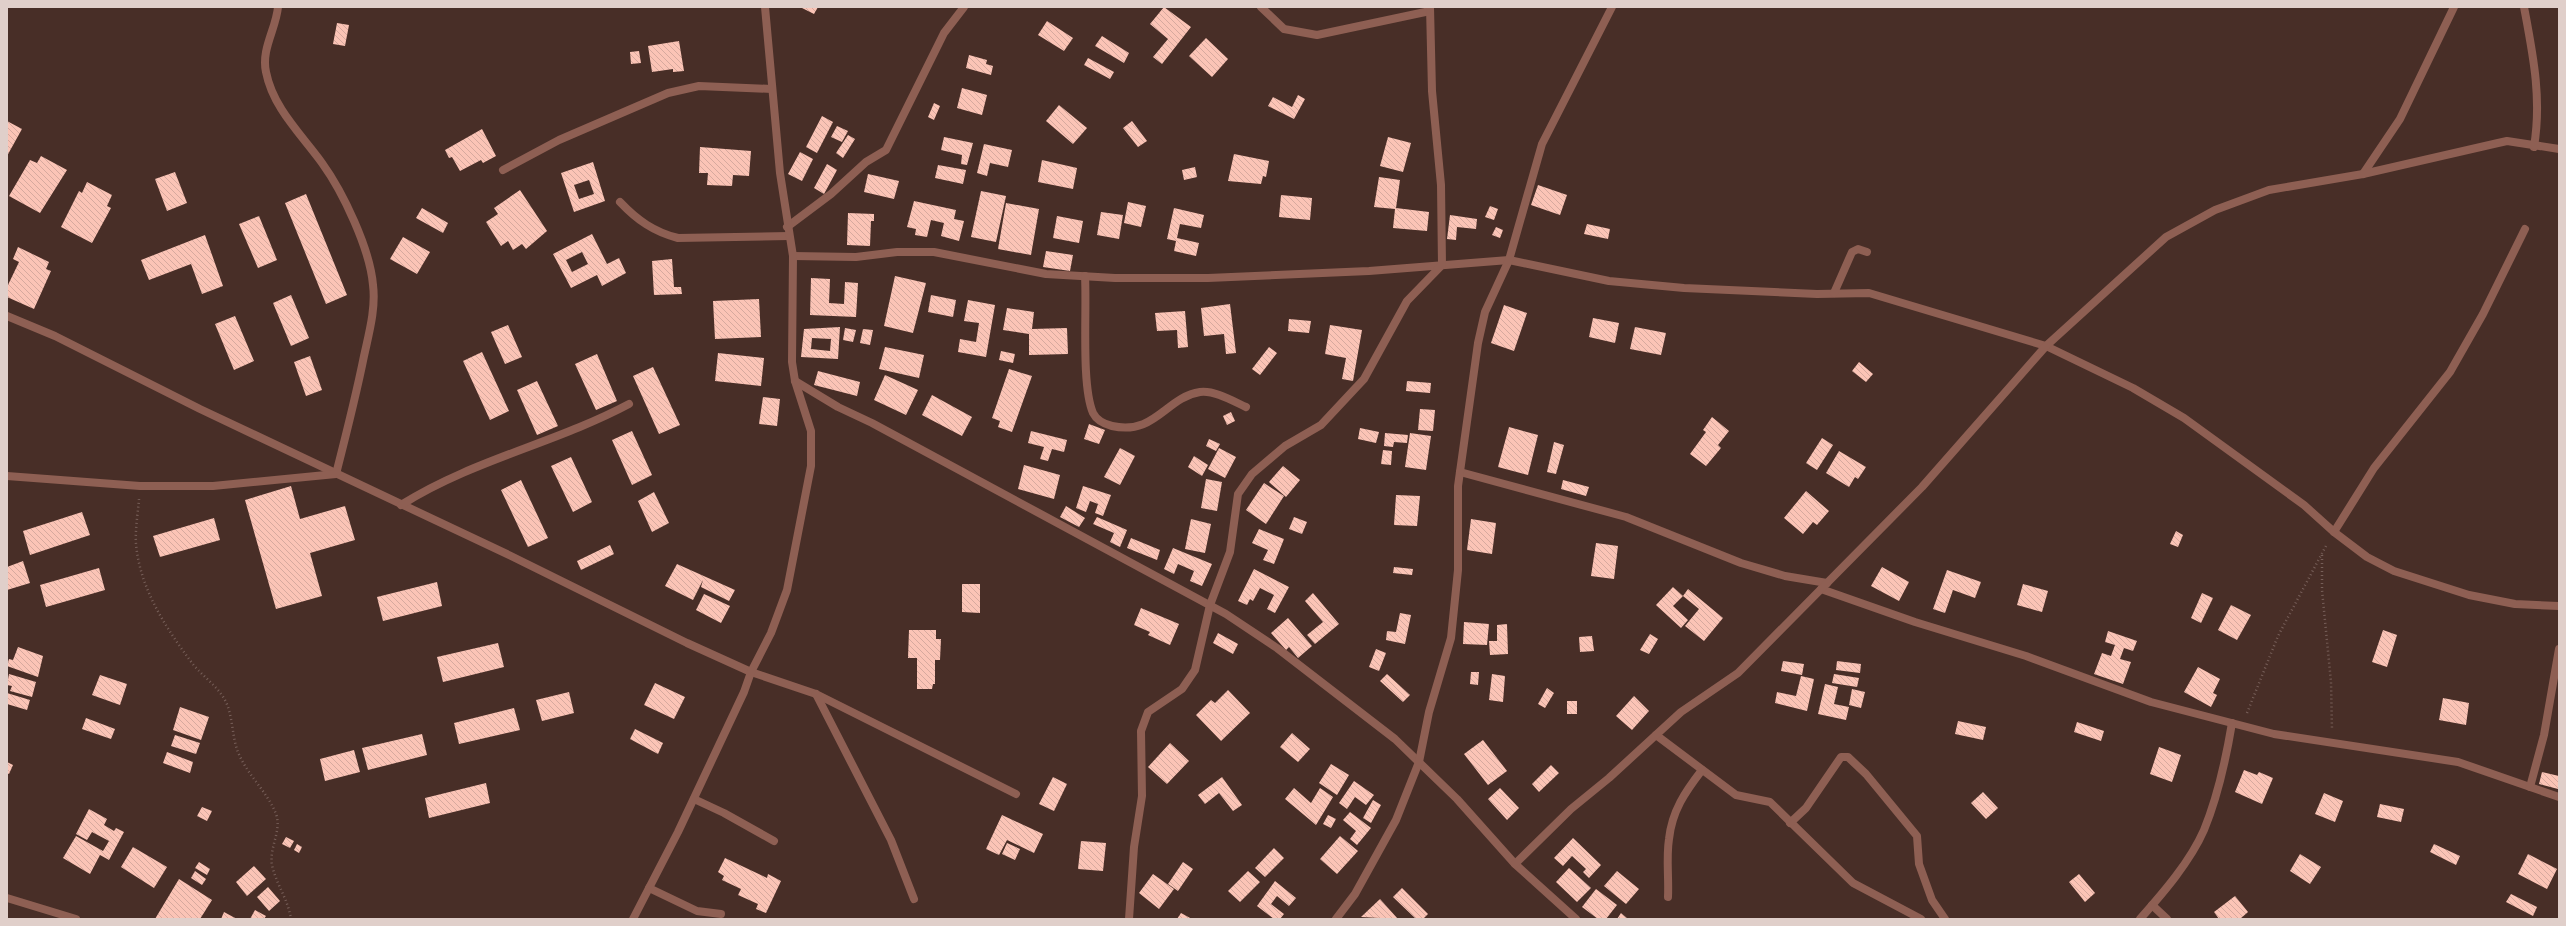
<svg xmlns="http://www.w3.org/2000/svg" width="2566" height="926" viewBox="0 0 2566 926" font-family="Cabin,sans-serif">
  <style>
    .building { fill: url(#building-back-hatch); fill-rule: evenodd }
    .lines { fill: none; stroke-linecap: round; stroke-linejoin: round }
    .path { stroke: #775f59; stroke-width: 2.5; stroke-dasharray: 1 3; stroke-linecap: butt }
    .service { stroke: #8e5f53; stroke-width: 8 }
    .minor { stroke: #8e5f53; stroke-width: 8 }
  </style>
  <defs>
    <pattern id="building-back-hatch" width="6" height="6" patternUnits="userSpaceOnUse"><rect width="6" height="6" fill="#fbc4b6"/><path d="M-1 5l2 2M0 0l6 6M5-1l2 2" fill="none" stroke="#d6a99e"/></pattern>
  </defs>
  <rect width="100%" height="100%" fill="#482e27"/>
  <g class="building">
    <polygon points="800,7 818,7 814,14"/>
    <polygon points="1164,7 1191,27 1162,64 1153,57 1168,39 1150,24"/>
    <polygon points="1047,21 1073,38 1064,51 1038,35"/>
    <polygon points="337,23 349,25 345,46 333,44"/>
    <polygon points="1102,36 1129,53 1124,63 1095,46"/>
    <polygon points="1206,38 1228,59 1212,77 1189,56"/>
    <polygon points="679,41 684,71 673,72 673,69 652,72 648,46"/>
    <polygon points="639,51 641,63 631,64 630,52"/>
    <polygon points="969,55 987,60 986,64 993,66 991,75 966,68"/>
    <polygon points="1088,58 1114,72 1110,79 1084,65"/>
    <polygon points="962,88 987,95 982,115 957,108"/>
    <polygon points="1298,95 1305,99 1294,119 1268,106 1273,97 1292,107"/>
    <polygon points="934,103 940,106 934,120 928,117"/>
    <polygon points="1059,105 1087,128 1073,144 1046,121"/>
    <polygon points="822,116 833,122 817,153 806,147"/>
    <polygon points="7,121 22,129 7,156"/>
    <polygon points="1132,121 1147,141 1138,147 1123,128"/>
    <polygon points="837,126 848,131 842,142 831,137"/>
    <polygon points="482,129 496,156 483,163 481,160 460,171 452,157 449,158 445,150"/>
    <polygon points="848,135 855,139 843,158 836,153"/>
    <polygon points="944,137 973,143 967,165 961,164 962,155 941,150"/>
    <polygon points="1388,137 1411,143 1403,172 1380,166"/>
    <polygon points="984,144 1012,150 1008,167 990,163 987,176 977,173"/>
    <polygon points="700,147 751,151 749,176 733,175 732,186 707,185 708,173 699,173"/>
    <polygon points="800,152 813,159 802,181 788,174"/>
    <polygon points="1234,154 1269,161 1266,177 1263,176 1261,184 1228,181"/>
    <polygon points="41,156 67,170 40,213 9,196 30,160 37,163"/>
    <polygon points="1042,160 1077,168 1073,189 1038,182"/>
    <path d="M593,162L605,201L574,212L561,173ZM589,180L594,194L579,199L574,185Z"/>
    <polygon points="827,164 837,170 824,194 814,188"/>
    <polygon points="938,165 966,170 963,184 935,178"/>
    <polygon points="1195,167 1197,177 1184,180 1182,170"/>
    <polygon points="175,172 187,203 167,211 155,179"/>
    <polygon points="868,174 899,181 894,199 864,192"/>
    <polygon points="1379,177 1400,180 1396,208 1429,212 1427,231 1393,228 1395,209 1374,207"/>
    <polygon points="87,182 112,195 107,206 111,208 92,243 61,227 79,191 82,193"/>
    <polygon points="1538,185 1567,195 1560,215 1531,205"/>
    <polygon points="520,190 547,231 526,249 522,244 513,250 508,241 501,246 486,222 498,214 494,208"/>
    <polygon points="981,191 1006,196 996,242 971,237"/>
    <polygon points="306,194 347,295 326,304 285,203"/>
    <polygon points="1281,195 1312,198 1310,220 1279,217"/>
    <polygon points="914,201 956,210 954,219 964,221 959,241 941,236 944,223 931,220 927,237 915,235 916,229 907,227"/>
    <polygon points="1128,202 1146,206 1141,227 1124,223"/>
    <polygon points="1006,203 1039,209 1031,255 998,249"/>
    <polygon points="1490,206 1498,209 1494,220 1485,217"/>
    <polygon points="422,208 448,223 443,233 416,218"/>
    <polygon points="1174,208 1204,215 1201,228 1180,224 1177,238 1199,243 1196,256 1174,251 1176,241 1167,239"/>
    <polygon points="1101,212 1123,215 1119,239 1097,235"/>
    <polygon points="848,213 874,214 874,221 871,221 870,246 847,245"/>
    <polygon points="1450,215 1477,219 1476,229 1457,227 1456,240 1447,239"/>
    <polygon points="259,216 277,260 258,268 239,224"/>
    <polygon points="1057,216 1083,221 1079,243 1053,238"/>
    <polygon points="1587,224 1610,229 1608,239 1584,234"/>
    <polygon points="1496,227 1503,230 1500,238 1492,235"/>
    <path d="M592,234L607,264L619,258L626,273L602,286L597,275L571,288L553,254ZM582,252L588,264L572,272L566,260Z"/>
    <polygon points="205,235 223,286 202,294 191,264 149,280 141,260"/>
    <polygon points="403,237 430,252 417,274 390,259"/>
    <polygon points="18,247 49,262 46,269 51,271 34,309 7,297 7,287 19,262 13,259"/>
    <polygon points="1046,251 1073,255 1070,271 1043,267"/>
    <polygon points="672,259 674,287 681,287 682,294 654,295 652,261"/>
    <polygon points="895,276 926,283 913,333 884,326"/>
    <polygon points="811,278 830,279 829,303 844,304 845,282 858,283 856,317 810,315"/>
    <polygon points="291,295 309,338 291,346 273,303"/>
    <polygon points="931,295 956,300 953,317 928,312"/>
    <polygon points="759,299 761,337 715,339 713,301"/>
    <polygon points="968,300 995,305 986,357 958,352 960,339 976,342 979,323 964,321"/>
    <polygon points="1230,304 1236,353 1226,354 1224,334 1204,336 1201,308"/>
    <polygon points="1504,305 1527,313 1514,351 1491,343"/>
    <polygon points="1007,308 1034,312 1032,329 1067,328 1068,354 1029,355 1029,334 1003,330"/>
    <polygon points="1185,311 1188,347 1178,348 1177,330 1157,331 1155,313"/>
    <polygon points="235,316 254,361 234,370 215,324"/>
    <polygon points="1593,318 1619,323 1615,343 1589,337"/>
    <polygon points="1289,319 1311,321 1309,333 1288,331"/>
    <polygon points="508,325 522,357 505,364 491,332"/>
    <polygon points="1330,325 1362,330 1353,381 1342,379 1346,358 1325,354"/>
    <path d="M840,327L838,359L801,357L804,329ZM812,338L831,339L830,351L811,349Z"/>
    <polygon points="1635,327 1666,333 1661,355 1630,349"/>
    <polygon points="845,328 856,330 853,342 843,340"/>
    <polygon points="863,329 873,330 870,345 860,343"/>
    <polygon points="885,347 924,355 919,378 879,369"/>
    <polygon points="1269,347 1277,353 1260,375 1252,369"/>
    <polygon points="1001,351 1015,354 1013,363 999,360"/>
    <polygon points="482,352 509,411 490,420 463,361"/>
    <polygon points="718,353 764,358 761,386 715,381"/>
    <polygon points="597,354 617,401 596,410 575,364"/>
    <polygon points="310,356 322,390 306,396 294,362"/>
    <polygon points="1859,362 1873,374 1866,382 1852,371"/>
    <polygon points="653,367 680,425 659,434 633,376"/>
    <polygon points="1009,369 1032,376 1012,432 998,427 1000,421 992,418"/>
    <polygon points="818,371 860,382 857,396 814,385"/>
    <polygon points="885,375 918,390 906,415 874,400"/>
    <polygon points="537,381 558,426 537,435 517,390"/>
    <polygon points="1407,381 1431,383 1430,393 1406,391"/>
    <polygon points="932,395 972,417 962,436 922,415"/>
    <polygon points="763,397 780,399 777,426 759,424"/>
    <polygon points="1420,409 1435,410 1433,431 1418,430"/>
    <polygon points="1231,412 1235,421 1227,425 1223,416"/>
    <polygon points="1712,417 1729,431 1718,445 1721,448 1706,466 1690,454 1706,432 1703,430"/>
    <polygon points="1089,424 1105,430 1099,444 1084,439"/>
    <polygon points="1509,427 1538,435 1528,475 1498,467"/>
    <polygon points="1360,428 1379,432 1376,443 1358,439"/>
    <polygon points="632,431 652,475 632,485 612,440"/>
    <polygon points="1031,431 1067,440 1064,452 1052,449 1048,461 1040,459 1044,447 1028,443"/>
    <polygon points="1385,433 1408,435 1407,443 1394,442 1393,447 1384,446"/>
    <polygon points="1410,433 1431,436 1426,470 1405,467"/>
    <polygon points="1822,438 1833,445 1817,470 1806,463"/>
    <polygon points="1209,439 1220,444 1216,451 1206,446"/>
    <polygon points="1554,442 1564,445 1556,474 1547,472"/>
    <polygon points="1120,448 1135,456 1120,485 1104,477"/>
    <polygon points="1219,448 1236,457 1225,478 1208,469"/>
    <polygon points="1383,450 1392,451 1391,465 1381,464"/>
    <polygon points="1839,451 1866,467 1858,479 1855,477 1849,487 1826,473"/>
    <polygon points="1194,456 1208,465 1202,476 1188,467"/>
    <polygon points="571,457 592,502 573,512 551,466"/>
    <polygon points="1024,465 1060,475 1054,499 1018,489"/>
    <polygon points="1283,466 1300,480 1286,497 1269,482"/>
    <polygon points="1206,479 1222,482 1217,511 1201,508"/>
    <polygon points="521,480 548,538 528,547 501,490"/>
    <polygon points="1563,480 1589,487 1586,496 1561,489"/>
    <polygon points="1264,483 1284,496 1266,524 1246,510"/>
    <polygon points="291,486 300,519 345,506 355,540 310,553 322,596 276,609 245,500"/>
    <polygon points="1083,486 1111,495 1103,516 1095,513 1098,504 1090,501 1086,512 1076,508"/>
    <polygon points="1806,491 1829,511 1817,525 1813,522 1803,534 1784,518"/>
    <polygon points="654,492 669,523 652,532 638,501"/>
    <polygon points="1396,495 1420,496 1417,526 1394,525"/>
    <polygon points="1066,506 1085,518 1079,527 1060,517"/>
    <polygon points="82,512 90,535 30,555 23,531"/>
    <polygon points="1097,517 1127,530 1120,547 1110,542 1114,533 1093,524"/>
    <polygon points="1294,517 1307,522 1302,534 1289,529"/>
    <polygon points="214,518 220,540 160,557 153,536"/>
    <polygon points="1191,519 1211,524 1205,553 1185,549"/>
    <polygon points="1471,519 1496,523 1492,554 1467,550"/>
    <polygon points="1259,529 1284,539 1274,564 1263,560 1268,550 1252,543"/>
    <polygon points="2176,531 2183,535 2178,547 2170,544"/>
    <polygon points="1131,538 1160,550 1157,560 1127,548"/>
    <polygon points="1596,543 1618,546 1614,579 1591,576"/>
    <polygon points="610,545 614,554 581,570 577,561"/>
    <polygon points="1173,548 1212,564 1202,586 1190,581 1194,571 1178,564 1174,574 1164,569"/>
    <polygon points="23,561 30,583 7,590 7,567"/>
    <polygon points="677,564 735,590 729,601 701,587 703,580 693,600 665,586"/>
    <polygon points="1394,567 1413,569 1412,575 1393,573"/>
    <polygon points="1882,567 1909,582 1899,601 1871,586"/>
    <polygon points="99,568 105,590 46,607 40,585"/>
    <polygon points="1254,569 1289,587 1275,613 1267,609 1274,595 1260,588 1253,601 1250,599 1247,605 1238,601"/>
    <polygon points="1947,570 1981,582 1975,598 1953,590 1945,613 1933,609"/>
    <polygon points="437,582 442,606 383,621 377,597"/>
    <polygon points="962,584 980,584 980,613 962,612"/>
    <polygon points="2023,584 2048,591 2042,612 2017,605"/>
    <polygon points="1673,587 1683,596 1673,606 1688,620 1681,628 1656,605"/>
    <polygon points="1688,589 1723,618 1704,641 1685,626 1699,609 1683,596"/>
    <polygon points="1313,593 1339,624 1315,644 1307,635 1323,622 1305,601"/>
    <polygon points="2202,593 2213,598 2201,623 2191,618"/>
    <polygon points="704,594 730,606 721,623 696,610"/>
    <polygon points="2231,605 2251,615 2237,640 2218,630"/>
    <polygon points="1141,608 1179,624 1170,645 1148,635 1150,632 1134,625"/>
    <polygon points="1400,613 1411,615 1405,644 1386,640 1387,631 1396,632"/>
    <polygon points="1288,618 1312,646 1298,658 1289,647 1286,650 1271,633"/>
    <polygon points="1464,622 1489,624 1487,645 1463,644"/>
    <polygon points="1507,624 1508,654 1490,655 1489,641 1497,641 1497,625"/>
    <polygon points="909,630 936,630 936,639 941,639 940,660 935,660 935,684 933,684 932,689 917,689 917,658 908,658"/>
    <polygon points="2383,630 2397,635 2387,667 2372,662"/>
    <polygon points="2108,631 2137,641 2133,651 2124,648 2120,659 2131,662 2123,684 2094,674 2102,653 2111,656 2115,645 2105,642"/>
    <polygon points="1218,633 1238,644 1233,654 1213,643"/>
    <polygon points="1650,634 1658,639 1649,654 1640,650"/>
    <polygon points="1592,636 1594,651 1580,652 1579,637"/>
    <polygon points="498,643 504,667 443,682 437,657"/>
    <polygon points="18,647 43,656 38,677 7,666 9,659 13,660"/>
    <polygon points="1376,649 1386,653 1379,671 1369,667"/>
    <polygon points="1783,661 1804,664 1802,675 1781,671"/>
    <polygon points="1837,661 1861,664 1860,673 1836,670"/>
    <polygon points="2198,667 2220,679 2213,693 2217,695 2211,707 2184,692"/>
    <polygon points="1471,672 1479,672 1478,685 1470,684"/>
    <polygon points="9,674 36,682 32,697 10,691 12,686 7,685"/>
    <polygon points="1387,674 1410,695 1403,702 1380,681"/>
    <polygon points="1492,674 1505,676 1503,702 1489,700"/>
    <polygon points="1834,674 1859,678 1857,687 1832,683"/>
    <polygon points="100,675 127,684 120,705 92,695"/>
    <polygon points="1801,676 1814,679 1807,711 1775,703 1777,692 1796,696"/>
    <polygon points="655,683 685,697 674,719 644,705"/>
    <polygon points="1825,684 1838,687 1834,704 1849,707 1846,720 1818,714"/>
    <polygon points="1547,688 1554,693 1545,708 1538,704"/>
    <polygon points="1852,689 1865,692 1861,708 1849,705"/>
    <polygon points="1228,690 1250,713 1221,741 1196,715 1211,700 1215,703"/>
    <polygon points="569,692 574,713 542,721 536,700"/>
    <polygon points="7,693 30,700 27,710 7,704"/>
    <polygon points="1634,696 1649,711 1632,730 1616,716"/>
    <polygon points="2443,698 2469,703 2466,725 2439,720"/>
    <rect x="1567" y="701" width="10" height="13"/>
    <polygon points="180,707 209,717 201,740 173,730"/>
    <polygon points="514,708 520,730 459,744 454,723"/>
    <polygon points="86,718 115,729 111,739 82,729"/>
    <polygon points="1958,721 1986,727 1983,740 1955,734"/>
    <polygon points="2077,722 2104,731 2101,741 2074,732"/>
    <polygon points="635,729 663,743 658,754 630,739"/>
    <polygon points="1292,733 1310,749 1298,762 1280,747"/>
    <polygon points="422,734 427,755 368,770 362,748"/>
    <polygon points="175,735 200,743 196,754 171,746"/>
    <polygon points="1483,740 1507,771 1488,785 1464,754"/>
    <polygon points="1170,743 1189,761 1167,784 1148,767"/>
    <polygon points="2159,747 2181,755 2172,782 2150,774"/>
    <polygon points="354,750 360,772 325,781 320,759"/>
    <polygon points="167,752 193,762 190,773 163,763"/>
    <polygon points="7,762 13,765 9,774 7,773"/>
    <polygon points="1331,764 1349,775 1337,795 1319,783"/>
    <polygon points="1551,765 1559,773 1539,792 1532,784"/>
    <polygon points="2244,770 2257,775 2259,772 2273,778 2262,804 2235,792"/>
    <polygon points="2542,772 2559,776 2558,789 2539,784"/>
    <polygon points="1053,777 1067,784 1054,811 1039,804"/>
    <polygon points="1222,777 1242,805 1233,811 1219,793 1205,804 1198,795"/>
    <polygon points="1354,781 1374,795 1366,805 1355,797 1347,809 1339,803"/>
    <polygon points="486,783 490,803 429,818 425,798"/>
    <polygon points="1294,788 1311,803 1320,788 1333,797 1316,825 1285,799"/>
    <polygon points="1500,788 1519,808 1507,820 1488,799"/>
    <polygon points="1983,792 1998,808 1986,819 1971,803"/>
    <polygon points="2324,793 2343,801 2335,822 2315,814"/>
    <polygon points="1373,800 1381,805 1371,823 1363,818"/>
    <polygon points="2380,804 2404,809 2401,822 2377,817"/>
    <polygon points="202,807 212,811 207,821 197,816"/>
    <polygon points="89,809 107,819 104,825 114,831 116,828 124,832 109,860 100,855 90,874 63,858 76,836 103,851 109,841 92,832 87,840 76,834"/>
    <polygon points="1350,812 1371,828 1357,845 1350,839 1356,831 1343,820"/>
    <polygon points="1002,815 1043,834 1034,853 1007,840 999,855 986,849"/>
    <polygon points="1328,815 1336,819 1331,828 1323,824"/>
    <polygon points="1340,836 1358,851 1337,874 1320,859"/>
    <polygon points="286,837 294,841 290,848 282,844"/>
    <polygon points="1573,838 1601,865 1589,878 1583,872 1586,869 1572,856 1563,866 1554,858"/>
    <polygon points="1081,841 1106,843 1103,871 1078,869"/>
    <polygon points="1007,843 1020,849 1015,860 1002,854"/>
    <polygon points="297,844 302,847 299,853 294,850"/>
    <polygon points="2434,844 2460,856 2456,865 2430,852"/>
    <polygon points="133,847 167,867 154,888 121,867"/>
    <polygon points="1274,848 1284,858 1265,877 1255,868"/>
    <polygon points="2300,854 2321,867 2310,884 2290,871"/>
    <polygon points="2528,854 2557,869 2547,889 2518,874"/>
    <polygon points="725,858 767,878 768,874 781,881 766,913 756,909 758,904 738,895 741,889 722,880 724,876 718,872"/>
    <polygon points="199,862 210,869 207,875 195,868"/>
    <polygon points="1183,862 1193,869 1178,891 1168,884"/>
    <polygon points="254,866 266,879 247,896 236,882"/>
    <polygon points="1569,868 1591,888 1577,902 1556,882"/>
    <polygon points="195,871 206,879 202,885 191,878"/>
    <polygon points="1248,871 1260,882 1240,902 1228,891"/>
    <polygon points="1617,871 1639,889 1626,904 1604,886"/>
    <polygon points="1153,874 1174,889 1159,909 1139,893"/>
    <polygon points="2079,874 2095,893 2085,902 2069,882"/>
    <polygon points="179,879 212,900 200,919 155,919"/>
    <polygon points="1275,881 1296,898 1289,906 1277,896 1271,904 1284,914 1280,919 1274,919 1257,906"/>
    <polygon points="268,887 280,901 269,911 257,897"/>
    <polygon points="1402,888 1428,914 1423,919 1416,919 1393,897"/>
    <polygon points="1596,889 1617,905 1606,919 1598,919 1582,907"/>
    <polygon points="2511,894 2537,907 2533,916 2506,902"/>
    <polygon points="2235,896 2248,912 2240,919 2219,919 2214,912"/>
    <polygon points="1380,899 1398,919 1361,917"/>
    <polygon points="255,910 266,916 264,919 250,919"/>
    <polygon points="224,912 237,919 221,919"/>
    <polygon points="1181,913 1192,919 1177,919"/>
    <polygon points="1621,913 1628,919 1617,919"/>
  </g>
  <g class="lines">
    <g class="path">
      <path d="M139,499C138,513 135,529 136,544C140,589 166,628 192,663C203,677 218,686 226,702C233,717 232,737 238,752C247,775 267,791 276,814C282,831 269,847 272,865C276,884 288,899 291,919"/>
      <polyline points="2322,555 2322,590 2331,682 2332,730"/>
      <polyline points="2247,713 2278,636 2327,544"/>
    </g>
    <g class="service">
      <polyline points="7,316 55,336 200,409 511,556 687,643 751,672"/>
      <path d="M7,476L140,486H213L336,474C346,435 356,396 364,356C369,333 376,308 373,285C370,249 343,192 322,163C301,134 273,108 266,72C261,49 276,29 278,7"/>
      <path d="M401,505C472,460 556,443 629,404"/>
    </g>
    <g class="minor">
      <polyline points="1261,7 1284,29 1317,35 1430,11"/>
      <path d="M2524,7C2533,55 2542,98 2534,147"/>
      <polyline points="503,170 559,140 668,93 699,86 772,89"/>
      <polyline points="2363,174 2400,119 2454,7"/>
      <path d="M620,202C637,220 654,232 678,238L789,236"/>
      <polyline points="787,227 831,194 866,162 886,150 944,33 964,7"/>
      <polyline points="793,256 856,257 897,252 934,252 1046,274 1115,278 1208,278 1369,271 1509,260 1609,281 1684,288 1817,294 1869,293 2046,346 2133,388 2184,418 2304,505 2334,532 2367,557 2394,571 2469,595 2515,604 2559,606"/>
      <path d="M1085,276C1087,310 1081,385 1093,413C1097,421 1104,424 1112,426C1155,436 1166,397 1200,392C1214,390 1233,401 1246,407"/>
      <polyline points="1834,293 1852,252 1858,249 1867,252"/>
      <polyline points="795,381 838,407 872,423 1226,614 1277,648 1395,739 1457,799 1515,864 1576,919"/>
      <polyline points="1460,472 1626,517 1741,563 1785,576 1827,583"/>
      <polyline points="2334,532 2374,468 2450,372 2483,314 2525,229"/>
      <polyline points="1821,589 1915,622 2026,656 2151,702 2274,734 2458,762 2559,797"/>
      <polyline points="751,672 816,694 1016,794"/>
      <polyline points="816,694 891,840 914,899"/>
      <polyline points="1656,735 1736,795 1770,802 1853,883 1921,919"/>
      <polyline points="2530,787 2544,735 2559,649"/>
      <polyline points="694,799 724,813 774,841"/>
      <polyline points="1790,823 1806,808 1841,757 1848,757 1866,774 1917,836 1919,864 1932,900 1945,919"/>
      <polyline points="1515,864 1571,809 1609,778 1681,712 1738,673 1922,487 2046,346 2166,237 2215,210 2269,190 2363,174 2498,143 2507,141 2559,149"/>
      <polyline points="649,888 697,911 721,914"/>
      <path d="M1668,897C1669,878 1666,858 1669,839C1672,811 1685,792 1702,770"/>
      <polyline points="7,898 76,919"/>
      <polyline points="2152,905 2167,919"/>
      <polyline points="633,919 678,832 744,692 751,672 771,633 787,590 811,466 811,431 795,381 792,362 793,256 780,173 765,7"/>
      <polyline points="1129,919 1134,847 1142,796 1141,731 1148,712 1182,689 1195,670 1210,605 1230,552 1238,494 1252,474 1285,446 1321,425 1364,379 1407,301 1442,265 1441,185 1432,91 1430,7"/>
      <polyline points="1336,919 1355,894 1396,820 1419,762 1429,712 1451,638 1458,570 1458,486 1478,343 1485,312 1509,260 1542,144 1612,7"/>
      <path d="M2140,919C2163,893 2190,862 2204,830C2218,796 2226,759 2232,723"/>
    </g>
  </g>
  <rect width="2566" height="926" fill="none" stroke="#e0cfca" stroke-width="16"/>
</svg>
